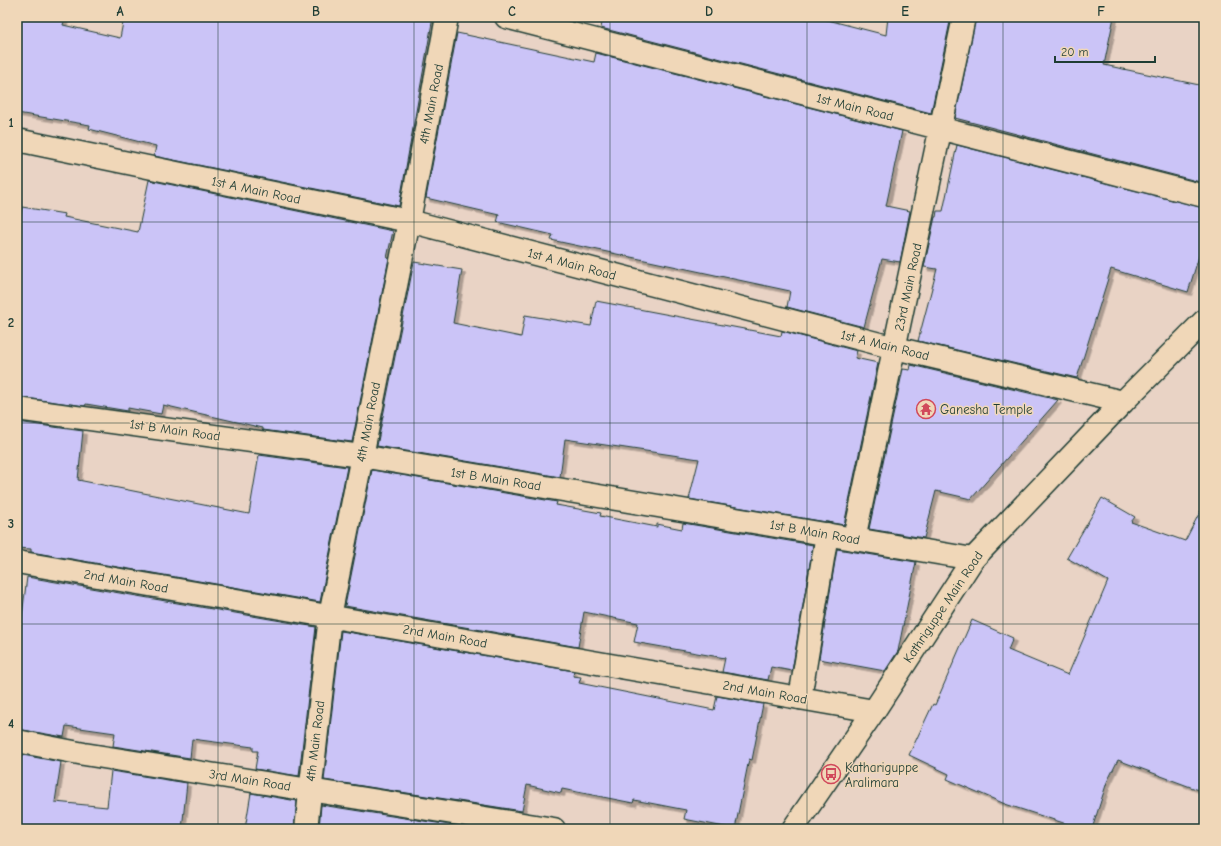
<svg xmlns="http://www.w3.org/2000/svg" width="1221" height="846" viewBox="0 0 1221 846" font-family="'Comic Neue',sans-serif">
  <style>
    .building { fill: #cbc4f7; stroke: #1f3d34; filter: url(#shadow) }
    .lines { fill: none; stroke-linecap: round; stroke-linejoin: round }
    .minor-casing { stroke: #1f3d34; stroke-width: 25 }
    .secondary-casing { stroke: #1f3d34; stroke-width: 25 }
    .minor { stroke: #f0d7b8; stroke-width: 22 }
    .secondary { stroke: #f0d7b8; stroke-width: 22 }
    .grid { fill: none; stroke: #1f3d34; stroke-width: 1; stroke-opacity: 0.55 }
    .labels { text-anchor: middle; dominant-baseline: central; stroke-width: 3; stroke-linejoin: round; paint-order: stroke }
    .street-label { font-size: 13px; fill: #1f3d34; stroke: #f0d7b8 }
    .poi-label { font-size: 13px; fill: #1f3d34; stroke: #f0d7b8; text-anchor: start }
    .neatline { fill: none; stroke: #1f3d34; stroke-width: 1.5 }
    .grid-label { font-size: 13px; text-anchor: middle; font-weight: bold; fill: #1f3d34 }
  </style>
  <defs>
    <filter id="shadow"><feDropShadow dx="3.5" dy="3.5" stdDeviation="0" flood-color="#0004"/></filter>
  </defs>
  <rect width="100%" height="100%" fill="#e9d3c5"/>
  <filter id="ink" filterUnits="userSpaceOnUse"><feTurbulence type="fractalNoise" baseFrequency=".025" numOctaves="2"/><feDisplacementMap in="SourceGraphic" scale="8" xChannelSelector="R" yChannelSelector="G"/><feConvolveMatrix kernelMatrix="1 2 1 2 8 2 1 2 1" color-interpolation-filters="sRGB"/></filter>
  <g filter="url(#ink)">
    <g class="building">
      <polygon points="17,17 65,17 63,25 120,38 124,17 433,17 399,206 154,156 156,146 89,129 90,125 17,113"/>
      <polygon points="603,17 816,17 886,35 888,17 951,17 931,113 601,28"/>
      <polygon points="976,17 1114,17 1104,65 1204,86 1204,183 955,118"/>
      <polygon points="457,33 594,62 596,53 902,131 886,206 910,211 900,262 882,259 864,327 787,307 790,291 551,240 553,235 497,222 499,215 426,198"/>
      <polygon points="957,145 1204,208 1204,240 1188,292 1111,269 1077,378 918,341 937,269 924,267 935,217 936,217 937,211 943,211"/>
      <polygon points="149,180 393,231 387,258 389,258 352,442 263,430 263,428 163,405 161,414 128,408 128,411 86,404 85,406 17,397 17,236 22,207 65,214 64,217 138,232"/>
      <polygon points="414,262 462,270 453,323 521,337 525,315 591,326 596,301 781,336 782,331 857,351 855,358 878,363 844,525 689,499 699,459 565,439 560,477 377,446"/>
      <polygon points="911,365 1058,400 971,499 936,491 924,538 869,529 903,369 910,370"/>
      <polygon points="17,422 83,431 78,480 249,514 259,455 347,467 320,602 31,552 31,549 17,548"/>
      <polygon points="372,470 557,502 556,505 601,513 600,516 657,527 657,524 682,529 683,523 813,545 792,671 771,667 768,680 722,672 725,658 634,642 638,623 584,612 578,647 345,606"/>
      <polygon points="1102,498 1135,517 1131,522 1185,541 1204,504 1204,792 1118,760 1107,782 1092,829 1082,829 1005,804 947,779 949,774 909,755 933,704 935,705 972,620 1013,638 1008,650 1068,675 1108,581 1067,558"/>
      <polygon points="837,549 916,562 898,651 885,671 819,659"/>
      <polygon points="27,577 316,627 299,776 255,769 258,751 253,751 253,747 192,739 190,758 113,746 115,733 66,726 64,737 17,729 17,655"/>
      <polygon points="341,631 574,671 573,676 581,677 579,683 714,710 717,696 763,704 752,760 749,759 735,829 684,819 686,810 634,800 633,803 562,789 561,793 527,785 522,811 324,780"/>
      <polygon points="17,754 61,762 55,802 107,807 111,771 187,783 182,829 17,829"/>
      <polygon points="251,793 297,801 294,829 245,829"/>
      <polygon points="321,805 475,829 319,829"/>
    </g>
    <g class="lines">
      <g class="minor-casing">
        <g id="minor">
          <polyline points="506,17 1204,196"/>
          <polyline points="17,140 409,221 895,348 1123,402"/>
          <polyline points="17,409 361,456 973,559"/>
          <polyline points="854,539 964,17"/>
          <polyline points="17,562 874,711"/>
          <polyline points="800,698 827,534"/>
          <polyline points="17,741 84,754 554,829"/>
          <polyline points="306,829 330,616 409,221 447,17"/>
        </g>
      </g>
      <g class="secondary-casing">
        <polyline id="secondary" points="793,829 874,711 973,559 1123,402 1204,321"/>
      </g>
      <use href="#minor" class="minor"/>
      <use href="#secondary" class="secondary"/>
    </g>
  </g>
  <path class="grid" d="M218,17V829M414,17V829M610,17V829M807,17V829M1003,17V829M17,222H1204M17,423H1204M17,624H1204"/>
  <defs>
    <g id="temple-ring" transform="scale(1)"><circle r="9.5" fill="#f0d7b8" stroke="#d1495b" stroke-width="1.5"/><path d="M0-6L5-2H3V0L6.5 2.5H4V6H1.5V3h-3V6H-4V2.5H-6.5L-3 0V-2H-5Z" fill="#d1495b"/></g>
    <g id="bus-ring" transform="scale(1)"><circle r="9.5" fill="#f0d7b8" stroke="#d1495b" stroke-width="1.5"/><path d="M-5-6H5V4H4V6H2V4H-2V6H-4V4H-5ZM-3.5-4V0h7V-4ZM-3.5 1.2v1.5H-2V1.2ZM2 1.2v1.5H3.5V1.2Z" fill="#d1495b"/></g>
  </defs>
  <g fill-rule="evenodd">
    <use href="#temple-ring" x="926" y="409"/>
    <use href="#bus-ring" x="831" y="774"/>
  </g>
  <g class="labels">
    <g class="street-label">
      <text transform="translate(431 104) rotate(-79)">4th Main Road</text>
      <text transform="translate(855 107) rotate(14)">1st Main Road</text>
      <text transform="translate(256 190) rotate(12)">1st A Main Road</text>
      <text transform="translate(572 264) rotate(15)">1st A Main Road</text>
      <text transform="translate(908 287) rotate(-78)">23rd Main Road</text>
      <text transform="translate(885 345) rotate(14)">1st A Main Road</text>
      <text transform="translate(368 422) rotate(-79)">4th Main Road</text>
      <text transform="translate(175 430) rotate(8)">1st B Main Road</text>
      <text transform="translate(496 479) rotate(9)">1st B Main Road</text>
      <text transform="translate(815 532) rotate(10)">1st B Main Road</text>
      <text transform="translate(126 581) rotate(10)">2nd Main Road</text>
      <text transform="translate(943 607) rotate(-56)">Kathriguppe Main Road</text>
      <text transform="translate(445 636) rotate(10)">2nd Main Road</text>
      <text transform="translate(765 692) rotate(10)">2nd Main Road</text>
      <text transform="translate(315 741) rotate(-83)">4th Main Road</text>
      <text transform="translate(250 780) rotate(9)">3rd Main Road</text>
    </g>
    <g class="poi-label">
      <text x="940" y="409">Ganesha Temple</text>
      <text x="845" y="767">Kathariguppe<tspan x="845" dy="15">Aralimara</tspan></text>
    </g>
  </g>
  <rect width="1221" height="846" fill="none" stroke="#f0d7b8" stroke-width="44"/>
  <path d="M1055 56v6h100v-6" fill="none" stroke="#1f3d34" stroke-width="2"/>
  <text x="1061" y="56" font-size="12" fill="#1f3d34" stroke="#f0d7b8" stroke-width="3" paint-order="stroke">20 m</text>
  <rect x="22" y="22" width="1177" height="802" class="neatline"/>
  <g class="grid-label">
    <text x="120" y="16">A</text>
    <text x="316" y="16">B</text>
    <text x="512" y="16">C</text>
    <text x="709" y="16">D</text>
    <text x="905" y="16">E</text>
    <text x="1101" y="16">F</text>
    <text x="11" y="127">1</text>
    <text x="11" y="327">2</text>
    <text x="11" y="528">3</text>
    <text x="11" y="728">4</text>
  </g>
</svg>
